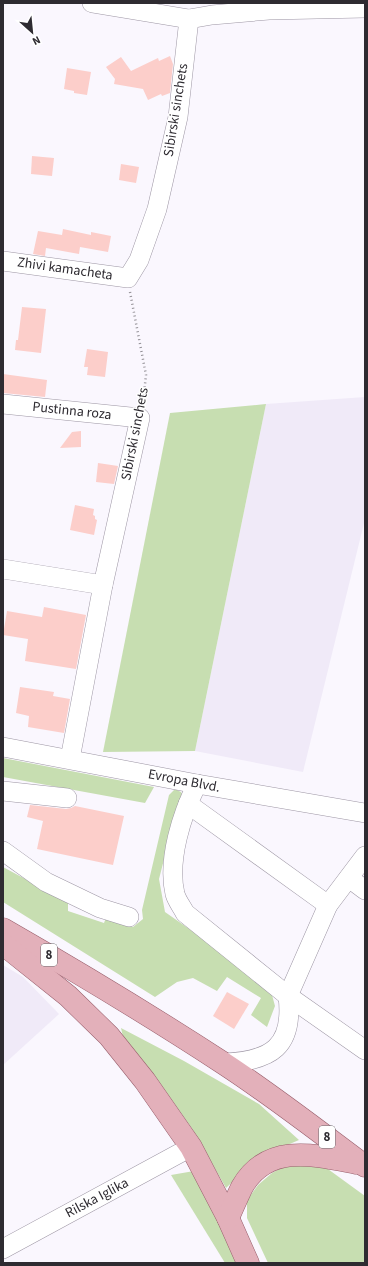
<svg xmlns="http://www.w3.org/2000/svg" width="368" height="1266" viewBox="0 0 368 1266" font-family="'Source Sans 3',sans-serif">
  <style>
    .built { fill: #f0eaf8 }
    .green { fill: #c7deb1 }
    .building { fill: #fcceca }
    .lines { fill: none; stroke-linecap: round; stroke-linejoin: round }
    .minor-casing { stroke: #9d96a4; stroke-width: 20 }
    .major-casing { stroke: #985f6c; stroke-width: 23 }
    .path { stroke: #949197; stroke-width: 2.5; stroke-dasharray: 1 3; stroke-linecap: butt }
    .minor { stroke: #fff; stroke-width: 19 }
    .major { stroke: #e3b0ba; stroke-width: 22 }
    .labels { text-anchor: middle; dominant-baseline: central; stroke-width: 3; stroke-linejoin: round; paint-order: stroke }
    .shield { fill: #fff; stroke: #6d6b6f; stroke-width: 1 }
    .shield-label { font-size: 13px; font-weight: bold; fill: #2e2b31 }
    .street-label { font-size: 14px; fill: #2e2b31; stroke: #fff }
  </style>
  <rect width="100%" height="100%" fill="#faf7fe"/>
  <g class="built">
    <polygon points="365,397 365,519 303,772 195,751 266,404"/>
    <polygon points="3,965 23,977 59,1014 3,1065"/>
  </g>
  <g class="green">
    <polygon points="266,404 195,751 103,752 170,413"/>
    <polygon points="3,758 154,787 145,803 3,777"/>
    <polygon points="175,789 181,792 184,798 169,840 159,879 165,912 205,940 272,995 275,1006 267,1027 251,1015 261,998 227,977 217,991 193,978 177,982 155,997 3,902 3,867 68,902 68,911 104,923 107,915 133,927 143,919 142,910 169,795"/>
    <polygon points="121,1028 184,1061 259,1104 299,1140 271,1152 245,1170 226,1188 193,1130 155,1076 124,1041"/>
    <polygon points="290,1163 321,1164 365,1196 365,1263 268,1263 247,1218 247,1200 258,1185 272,1173"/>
    <polygon points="194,1171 239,1263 225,1263 171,1175"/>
  </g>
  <g class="building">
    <polygon points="170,56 173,64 170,93 162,96 161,94 148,100 143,89 114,84 115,79 106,67 121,57 131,71 158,58 159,61"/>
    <polygon points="67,68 91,72 87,95 74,93 74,91 64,89"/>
    <polygon points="32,156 54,158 52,176 31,174"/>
    <polygon points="121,164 139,167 136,183 119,180"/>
    <polygon points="63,229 91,235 91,232 111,236 108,252 80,247 79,254 46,248 45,256 33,254 38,231 62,235"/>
    <polygon points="22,307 46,309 41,353 15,350 16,340 18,340"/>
    <polygon points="87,349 108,352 105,377 87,375 88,367 84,367"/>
    <polygon points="3,374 47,380 45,397 3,393"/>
    <polygon points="81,431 81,447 60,448 72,432"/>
    <polygon points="98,463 118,466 114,484 96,482"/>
    <polygon points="75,505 94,509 93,515 95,516 95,519 97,520 94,535 70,530"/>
    <polygon points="44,607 86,615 76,669 25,661 28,639 3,635 7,611 42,617"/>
    <polygon points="20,687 54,692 53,696 70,699 64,733 28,727 29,716 16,713"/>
    <polygon points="30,805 66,809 71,808 75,806 124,816 113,865 37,849 43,821 27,817"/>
    <polygon points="227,992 249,1004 234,1029 213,1016"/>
  </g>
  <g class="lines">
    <g class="minor-casing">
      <g id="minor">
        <polyline points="92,3 189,19 212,15 269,10 365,8"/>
        <polyline points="3,261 128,278 139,260 157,209 178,117 189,19"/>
        <polyline points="3,404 140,418 103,585 70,759"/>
        <polyline points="3,569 103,585"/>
        <polyline points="3,747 197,784 365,813"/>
        <path d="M197,784C182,814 167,860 175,894C177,901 182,907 185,913L288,996L365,1050"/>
        <polyline points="3,791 67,798"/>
        <polyline points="188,804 328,905"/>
        <polyline points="3,851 46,882 100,908 129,917"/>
        <polyline points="349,878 365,890"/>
        <path d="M224,1063C271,1061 294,1047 288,996L328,905L365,856"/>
        <polyline points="3,1249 191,1147"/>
      </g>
    </g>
    <g class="major-casing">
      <g id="major">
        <path d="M3,929C78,972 151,1016 223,1063C272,1095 318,1131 365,1166"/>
        <polyline points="3,944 68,996 109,1036 145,1081 191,1147 228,1218 248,1263"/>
        <path d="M228,1218C233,1207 237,1197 242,1187C268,1142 316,1155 356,1163"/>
      </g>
    </g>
    <polyline class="path" points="130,292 146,375 143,403"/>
    <use href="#minor" class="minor"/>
    <use href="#major" class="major"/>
  </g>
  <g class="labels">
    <g class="shield">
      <rect x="41" y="944" width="16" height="22" rx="3"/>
      <rect x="319" y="1126" width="16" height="22" rx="3"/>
    </g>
    <g class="shield-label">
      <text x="49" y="955">8</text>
      <text x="327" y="1137">8</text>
    </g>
    <g class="street-label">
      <text transform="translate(176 110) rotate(-81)">Sibirski sinchets</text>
      <text transform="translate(65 269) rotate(8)">Zhivi kamacheta</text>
      <text transform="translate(72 411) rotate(6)">Pustinna roza</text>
      <text transform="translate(135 434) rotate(-79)">Sibirski sinchets</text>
      <text transform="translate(184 781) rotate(11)">Evropa Blvd.</text>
      <text transform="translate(97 1198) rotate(-28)">Rilska Iglika</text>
    </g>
  </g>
  <rect width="368" height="1266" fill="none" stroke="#2e2b31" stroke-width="8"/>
  <g transform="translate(32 32) rotate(153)" stroke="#ffffff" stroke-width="3" paint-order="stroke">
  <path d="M0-3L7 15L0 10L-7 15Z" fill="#2e2b31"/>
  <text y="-6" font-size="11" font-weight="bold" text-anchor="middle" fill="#2e2b31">N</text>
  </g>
</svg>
